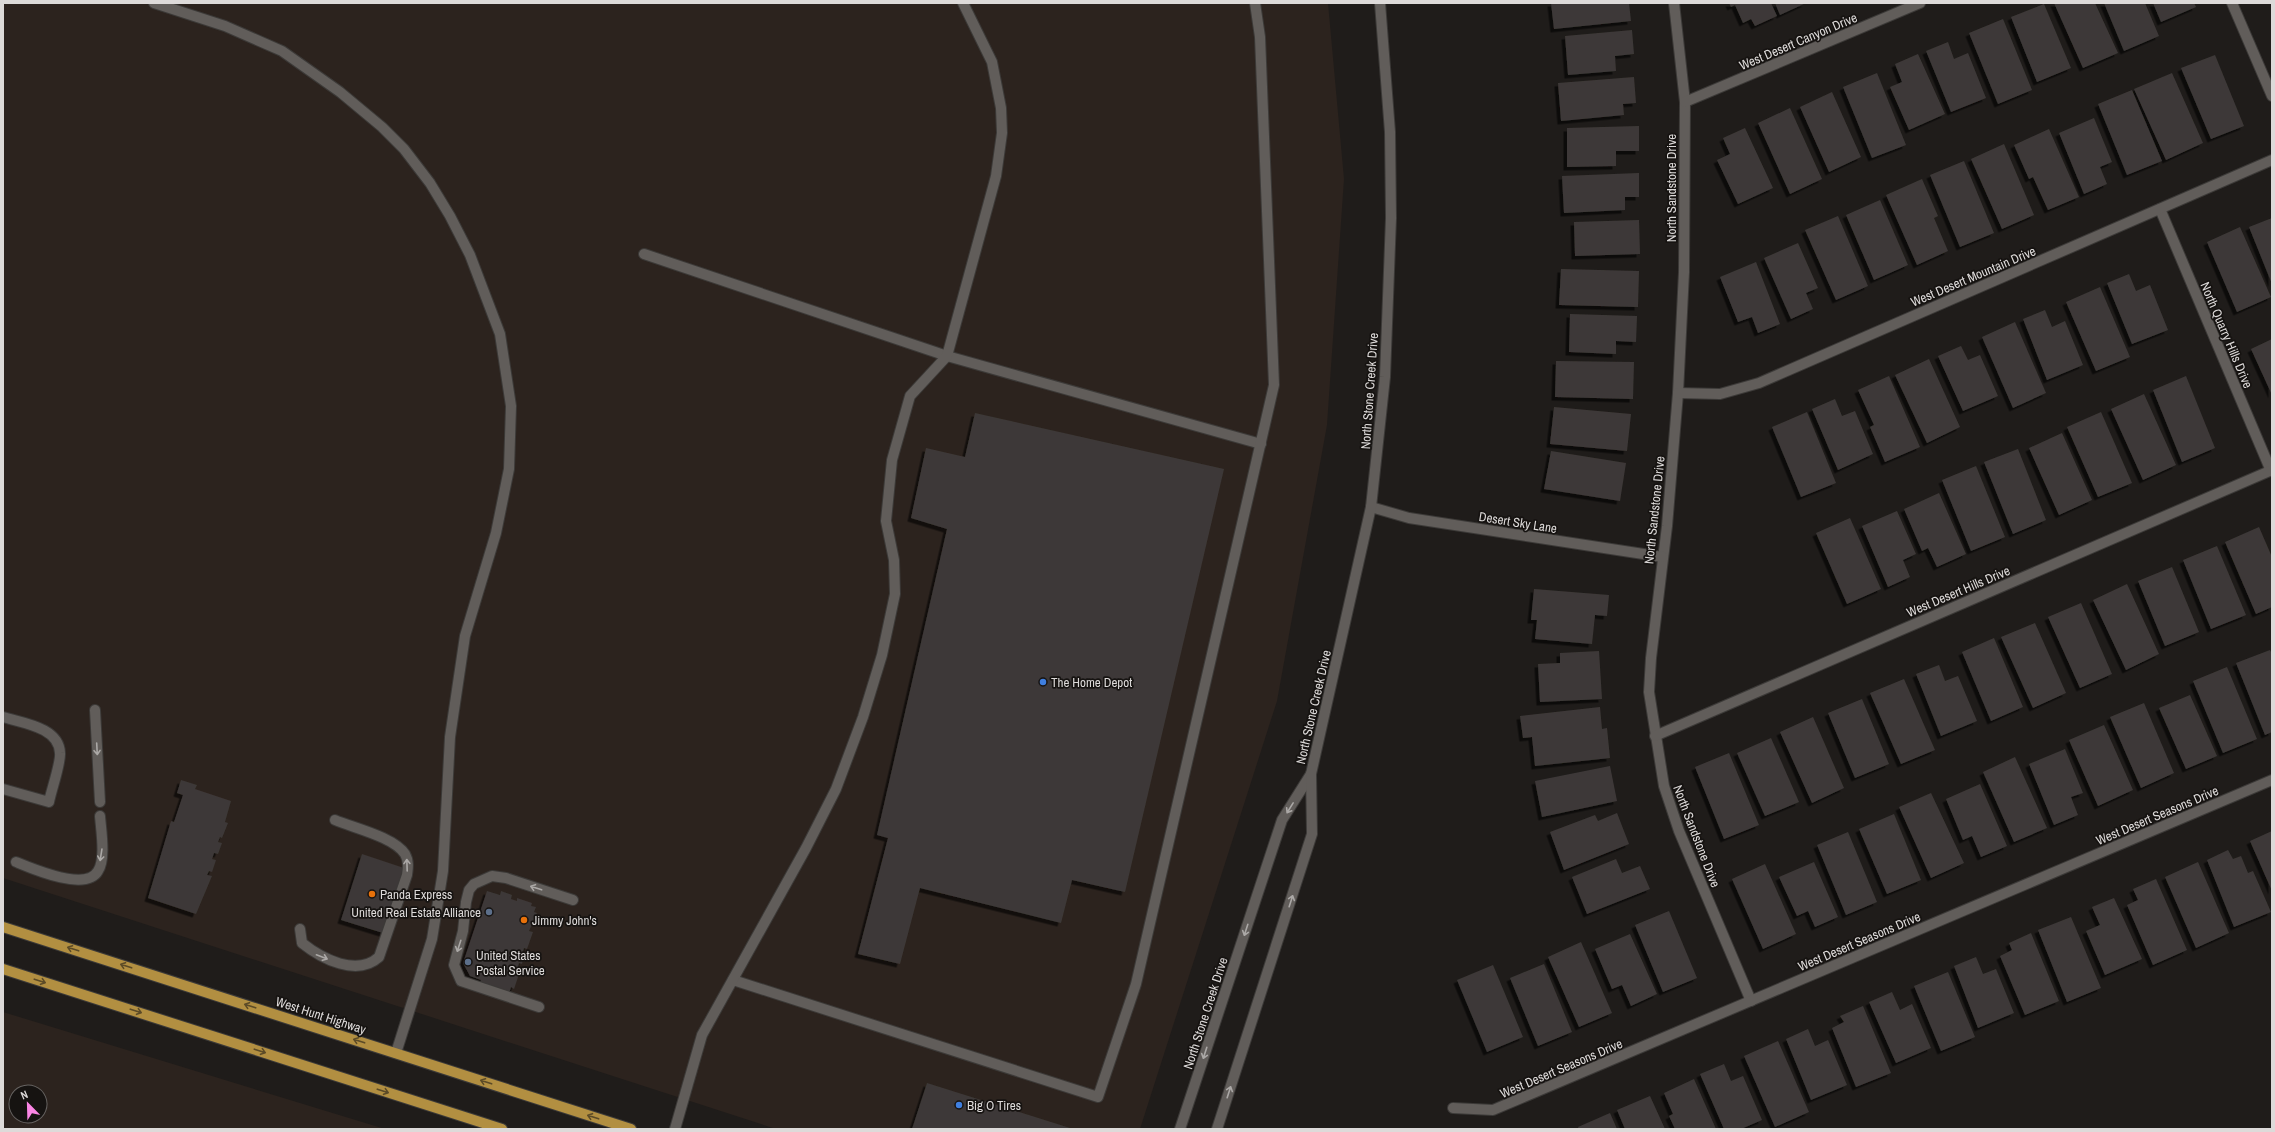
<svg xmlns="http://www.w3.org/2000/svg" width="2275" height="1132" font-family="'Archivo Narrow',sans-serif">
<style>
.built{fill:#2c231e;fill-rule:evenodd}
.building{fill:#3d3937;filter:url(#shadow)}
.lines{fill:none;stroke-linecap:round;stroke-linejoin:round}
.service-casing{stroke:#3c3a38;stroke-width:12}
.minor-casing{stroke:#3c3a38;stroke-width:12}
.tertiary-casing{stroke:#3c3a38;stroke-width:12}
.primary-casing{stroke:#3c3a38;stroke-width:12}
.service{stroke:#615d5a;stroke-width:10}
.minor{stroke:#615d5a;stroke-width:10}
.tertiary{stroke:#615d5a;stroke-width:10}
.primary{stroke:#b28f41;stroke-width:10}
.oneway{stroke:#aba8a6}
.oneway2{stroke:#5c4b27}
.shop-dot{fill:#3f7fe0;stroke:#161311;stroke-width:1.5}
.food-dot{fill:#e8710a;stroke:#161311;stroke-width:1.5}
.service-dot{fill:#5c6f8a;stroke:#161311;stroke-width:1.5}
.labels{text-anchor:middle;stroke-width:3.5;stroke-linejoin:round;paint-order:stroke}
.street-label{font-size:13px;fill:#dddad9;stroke:#161311}
.poi-label{font-size:13px;fill:#dddad9;stroke:#161311;text-anchor:start}
</style>
<defs>
<filter id="shadow"><feDropShadow dx="-3.5" dy="3.5" stdDeviation="0" flood-color="#0009"/></filter>
</defs>
<rect width="100%" height="100%" fill="#1f1c1a"/>
<!-- built -->
<g class="built">
<path d="M 3,3 L 1328,3 L 1344,179 L 1327,425 L 1277,701 L 1140,1129 L 776,1129 L 3,878 Z"/>
<path d="M 3,1012 L 385,1129 L 3,1129 ZM 16,1092 L 40,1092 L 40,1116 L 16,1116 Z"/>
</g>
<!-- building -->
<g class="building">
<path d="M 1551,3 L 1629,3 L 1631,21 L 1554,29 Z"/>
<path d="M 1729,3 L 1771,3 L 1777,16 L 1755,26 L 1751,19 L 1743,23 L 1735,5 L 1731,7 Z"/>
<path d="M 1775,3 L 1806,3 L 1780,15 Z"/>
<path d="M 2054,3 L 2095,3 L 2118,53 L 2083,68 Z"/>
<path d="M 2104,3 L 2145,3 L 2159,36 L 2124,51 Z"/>
<path d="M 2153,3 L 2194,3 L 2196,7 L 2161,22 Z"/>
<path d="M 2044,4 L 2071,68 L 2037,82 L 2011,17 Z"/>
<path d="M 2003,19 L 2032,90 L 1998,104 L 1969,33 Z"/>
<path d="M 1632,30 L 1634,54 L 1615,56 L 1616,71 L 1568,75 L 1565,36 Z"/>
<path d="M 1948,42 L 1954,59 L 1968,53 L 1986,98 L 1951,112 L 1926,51 Z"/>
<path d="M 1918,54 L 1945,114 L 1909,130 L 1890,87 L 1902,82 L 1895,64 Z"/>
<path d="M 2215,55 L 2244,126 L 2211,139 L 2181,68 Z"/>
<path d="M 1877,73 L 1906,145 L 1872,158 L 1843,87 Z"/>
<path d="M 2172,73 L 2203,143 L 2166,160 L 2134,89 Z"/>
<path d="M 1634,77 L 1636,103 L 1623,104 L 1624,115 L 1561,121 L 1558,83 Z"/>
<path d="M 2132,90 L 2162,161 L 2127,175 L 2098,104 Z"/>
<path d="M 1832,92 L 1861,157 L 1829,172 L 1800,107 Z"/>
<path d="M 1790,108 L 1822,179 L 1790,194 L 1758,123 Z"/>
<path d="M 2094,118 L 2112,162 L 2100,167 L 2107,184 L 2084,194 L 2059,133 Z"/>
<path d="M 1639,126 L 1639,151 L 1616,151 L 1616,166 L 1567,167 L 1567,128 Z"/>
<path d="M 1745,128 L 1773,188 L 1738,204 L 1717,160 L 1730,154 L 1723,138 Z"/>
<path d="M 2049,129 L 2079,197 L 2048,210 L 2033,177 L 2029,179 L 2014,145 Z"/>
<path d="M 2004,144 L 2034,215 L 2002,229 L 1971,159 Z"/>
<path d="M 1964,161 L 1994,233 L 1960,247 L 1930,175 Z"/>
<path d="M 1639,173 L 1639,197 L 1625,197 L 1625,210 L 1564,213 L 1562,176 Z"/>
<path d="M 1922,179 L 1938,216 L 1934,218 L 1948,251 L 1917,265 L 1886,195 Z"/>
<path d="M 1880,200 L 1908,265 L 1874,280 L 1846,215 Z"/>
<path d="M 1838,216 L 1868,286 L 1836,300 L 1805,230 Z"/>
<path d="M 2272,218 L 2272,284 L 2249,227 Z"/>
<path d="M 1639,220 L 1640,254 L 1575,256 L 1574,222 Z"/>
<path d="M 2240,227 L 2271,297 L 2237,312 L 2207,242 Z"/>
<path d="M 1798,243 L 1818,288 L 1806,293 L 1813,309 L 1791,319 L 1764,258 Z"/>
<path d="M 1756,262 L 1780,324 L 1758,333 L 1752,317 L 1738,322 L 1720,277 Z"/>
<path d="M 1561,269 L 1639,271 L 1638,307 L 1559,305 Z"/>
<path d="M 2129,274 L 2136,291 L 2150,285 L 2168,330 L 2132,344 L 2107,283 Z"/>
<path d="M 2100,287 L 2130,357 L 2096,371 L 2066,302 Z"/>
<path d="M 2045,310 L 2052,327 L 2065,321 L 2083,365 L 2047,380 L 2023,319 Z"/>
<path d="M 1570,314 L 1637,316 L 1636,342 L 1616,341 L 1616,354 L 1569,352 Z"/>
<path d="M 2015,322 L 2046,393 L 2013,408 L 1982,337 Z"/>
<path d="M 2272,339 L 2272,395 L 2251,349 Z"/>
<path d="M 1961,346 L 1968,360 L 1980,355 L 1998,396 L 1963,411 L 1938,356 Z"/>
<path d="M 1929,359 L 1960,427 L 1927,443 L 1895,375 Z"/>
<path d="M 1556,361 L 1634,362 L 1633,399 L 1555,397 Z"/>
<path d="M 1889,376 L 1920,447 L 1885,462 L 1870,427 L 1874,425 L 1858,390 Z"/>
<path d="M 2186,376 L 2215,448 L 2182,462 L 2153,390 Z"/>
<path d="M 2144,394 L 2176,465 L 2143,480 L 2111,409 Z"/>
<path d="M 1835,399 L 1842,416 L 1855,411 L 1873,454 L 1838,470 L 1812,409 Z"/>
<path d="M 1554,407 L 1631,414 L 1627,451 L 1550,444 Z"/>
<path d="M 1807,412 L 1836,483 L 1801,497 L 1772,427 Z"/>
<path d="M 2101,412 L 2132,483 L 2098,497 L 2067,427 Z"/>
<path d="M 975,413 L 1224,469 L 1125,892 L 1072,880 L 1061,923 L 920,888 L 900,964 L 858,954 L 888,838 L 877,835 L 947,529 L 911,518 L 926,448 L 965,457 Z"/>
<path d="M 2062,433 L 2092,500 L 2059,515 L 2029,448 Z"/>
<path d="M 2018,449 L 2046,520 L 2013,534 L 1984,462 Z"/>
<path d="M 1551,451 L 1626,463 L 1620,501 L 1544,489 Z"/>
<path d="M 1976,466 L 2005,537 L 1971,551 L 1942,480 Z"/>
<path d="M 1939,493 L 1966,554 L 1937,567 L 1928,548 L 1922,551 L 1904,509 Z"/>
<path d="M 1897,511 L 1916,554 L 1903,560 L 1910,577 L 1888,587 L 1862,526 Z"/>
<path d="M 1850,518 L 1881,589 L 1847,604 L 1816,533 Z"/>
<path d="M 2259,527 L 2272,557 L 2272,607 L 2256,614 L 2225,542 Z"/>
<path d="M 2217,546 L 2246,615 L 2211,629 L 2183,560 Z"/>
<path d="M 2172,567 L 2199,632 L 2165,646 L 2138,581 Z"/>
<path d="M 2127,584 L 2159,654 L 2126,670 L 2093,600 Z"/>
<path d="M 1534,589 L 1609,595 L 1607,616 L 1595,615 L 1592,644 L 1535,639 L 1537,620 L 1531,620 Z"/>
<path d="M 2081,603 L 2112,674 L 2080,688 L 2048,617 Z"/>
<path d="M 2035,623 L 2066,693 L 2033,708 L 2001,637 Z"/>
<path d="M 1994,638 L 2023,707 L 1991,721 L 1962,652 Z"/>
<path d="M 2270,650 L 2272,654 L 2272,732 L 2265,735 L 2236,663 Z"/>
<path d="M 1599,651 L 1602,699 L 1540,702 L 1538,664 L 1560,663 L 1560,653 Z"/>
<path d="M 1939,665 L 1945,681 L 1958,676 L 1977,721 L 1941,736 L 1916,674 Z"/>
<path d="M 2227,667 L 2257,739 L 2223,753 L 2193,681 Z"/>
<path d="M 1904,679 L 1935,750 L 1901,764 L 1870,693 Z"/>
<path d="M 2190,695 L 2217,756 L 2186,769 L 2159,708 Z"/>
<path d="M 1862,699 L 1889,764 L 1855,778 L 1828,713 Z"/>
<path d="M 2144,703 L 2174,773 L 2141,788 L 2110,717 Z"/>
<path d="M 1600,707 L 1602,729 L 1607,728 L 1610,758 L 1535,766 L 1532,737 L 1523,738 L 1520,716 Z"/>
<path d="M 1813,717 L 1844,788 L 1812,803 L 1780,732 Z"/>
<path d="M 2104,725 L 2133,790 L 2098,806 L 2069,740 Z"/>
<path d="M 1771,738 L 1799,802 L 1765,816 L 1737,753 Z"/>
<path d="M 2065,749 L 2083,793 L 2071,797 L 2078,815 L 2054,825 L 2029,764 Z"/>
<path d="M 1729,753 L 1759,825 L 1724,839 L 1695,767 Z"/>
<path d="M 2015,757 L 2047,828 L 2014,842 L 1983,772 Z"/>
<path d="M 1610,766 L 1617,801 L 1542,817 L 1535,781 Z"/>
<path d="M 181,780 L 197,785 L 195,789 L 231,801 L 225,822 L 228,823 L 222,838 L 220,837 L 218,842 L 222,843 L 218,854 L 214,853 L 212,859 L 216,860 L 212,872 L 209,871 L 207,875 L 212,876 L 196,914 L 148,898 L 171,821 L 174,822 L 183,795 L 177,793 Z"/>
<path d="M 1980,784 L 2007,846 L 1981,857 L 1972,836 L 1963,840 L 1946,799 Z"/>
<path d="M 1931,793 L 1964,863 L 1931,878 L 1899,807 Z"/>
<path d="M 1617,813 L 1629,844 L 1564,870 L 1550,832 L 1595,815 L 1598,821 Z"/>
<path d="M 1894,814 L 1921,880 L 1887,894 L 1859,829 Z"/>
<path d="M 2272,831 L 2272,891 L 2250,841 Z"/>
<path d="M 1848,832 L 1877,902 L 1846,915 L 1817,845 Z"/>
<path d="M 2228,850 L 2233,859 L 2241,856 L 2248,873 L 2253,871 L 2271,912 L 2234,927 L 2207,860 Z"/>
<path d="M 362,854 L 404,868 L 383,933 L 341,920 Z"/>
<path d="M 1616,859 L 1622,873 L 1640,866 L 1650,889 L 1587,914 L 1572,877 Z"/>
<path d="M 1814,862 L 1838,917 L 1815,927 L 1808,911 L 1797,916 L 1779,877 Z"/>
<path d="M 2198,862 L 2229,933 L 2196,948 L 2165,877 Z"/>
<path d="M 1765,864 L 1796,934 L 1763,949 L 1732,879 Z"/>
<path d="M 2156,879 L 2187,950 L 2153,965 L 2127,905 L 2138,900 L 2133,889 Z"/>
<path d="M 487,891 L 500,895 L 501,891 L 512,895 L 511,899 L 517,901 L 517,898 L 532,903 L 531,906 L 536,907 L 534,912 L 537,913 L 529,931 L 533,932 L 527,949 L 524,948 L 523,952 L 525,952 L 522,964 L 519,963 L 518,967 L 521,968 L 514,989 L 511,987 L 509,994 L 480,983 L 481,980 L 470,976 L 463,963 Z"/>
<path d="M 2114,898 L 2142,959 L 2105,975 L 2086,931 L 2100,925 L 2092,907 Z"/>
<path d="M 1669,911 L 1697,978 L 1663,992 L 1635,925 Z"/>
<path d="M 2071,917 L 2101,988 L 2067,1002 L 2038,930 Z"/>
<path d="M 2031,933 L 2059,1001 L 2025,1015 L 2000,956 L 2012,950 L 2009,943 Z"/>
<path d="M 1630,934 L 1657,994 L 1631,1006 L 1622,985 L 1612,989 L 1595,949 Z"/>
<path d="M 1581,942 L 1612,1013 L 1579,1027 L 1548,957 Z"/>
<path d="M 1976,957 L 1983,974 L 1996,969 L 2014,1013 L 1978,1028 L 1954,966 Z"/>
<path d="M 1544,964 L 1572,1032 L 1538,1046 L 1510,978 Z"/>
<path d="M 1493,965 L 1523,1037 L 1487,1052 L 1457,980 Z"/>
<path d="M 1948,972 L 1975,1037 L 1941,1051 L 1914,986 Z"/>
<path d="M 1892,992 L 1900,1010 L 1912,1004 L 1931,1048 L 1896,1063 L 1869,1002 Z"/>
<path d="M 1863,1006 L 1891,1073 L 1856,1087 L 1832,1028 L 1844,1022 L 1840,1016 Z"/>
<path d="M 1808,1029 L 1815,1046 L 1828,1040 L 1847,1085 L 1811,1100 L 1786,1039 Z"/>
<path d="M 1778,1041 L 1809,1112 L 1775,1127 L 1744,1056 Z"/>
<path d="M 1724,1064 L 1731,1081 L 1743,1076 L 1762,1120 L 1741,1129 L 1724,1129 L 1700,1074 Z"/>
<path d="M 1694,1079 L 1716,1129 L 1675,1129 L 1669,1116 L 1673,1114 L 1664,1093 Z"/>
<path d="M 927,1083 L 1070,1128 L 912,1129 Z"/>
<path d="M 1650,1096 L 1665,1129 L 1625,1129 L 1617,1110 Z"/>
<path d="M 1610,1113 L 1617,1129 L 1579,1129 L 1578,1127 Z"/>
</g>
<g class="lines">
<defs>
<g id="service">
<path d="M 154,3 L 225,26 L 282,51 L 340,92 L 382,127 L 404,149 L 430,183 L 450,216 L 470,255 L 500,334 L 511,406 L 509,469 L 496,533 L 465,636 L 450,737 L 443,871 L 432,939 L 396,1053"/>
<path d="M 644,254 L 947,356 L 1261,444"/>
<path d="M 95,710 L 100,802"/>
<path d="M 3,717 C 22,723 59,727 60,753 C 61,763 51,791 49,802 L 3,789"/>
<path d="M 16,862 C 33,869 86,892 98,871 C 106,859 101,830 100,816"/>
<path d="M 300,929 L 302,943 C 322,959 357,977 379,957 L 407,875 C 408,868 409,861 405,854 C 394,837 354,828 335,820"/>
<path d="M 733,980 L 1098,1097 L 1136,984 L 1274,385 L 1260,37 L 1255,3"/>
<path d="M 539,1007 L 461,981 L 454,965 L 463,931 L 466,902 L 469,890 L 474,884 L 492,876 L 506,878 L 573,900"/>
<path d="M 675,1129 L 702,1035 L 806,848 L 836,789 L 863,717 L 882,655 L 895,594 L 894,560 L 886,521 L 892,460 L 910,396 L 947,356 L 996,176 L 1002,133 L 1001,108 L 992,62 L 963,3"/>
</g>
<g id="minor">
<path d="M 1674,3 L 1685,102 L 1684,272 L 1678,393 L 1667,526 L 1651,658 L 1649,692 L 1664,786 L 1679,831 L 1751,1001"/>
<path d="M 2232,3 L 2272,96"/>
<path d="M 1685,102 L 1920,3"/>
<path d="M 2160,209 L 2271,471"/>
<path d="M 1678,393 L 1720,394 L 1759,383 L 2272,160"/>
<path d="M 1371,507 L 1409,518 L 1663,557"/>
<path d="M 1655,736 L 2272,470"/>
<path d="M 1453,1108 L 1493,1110 L 2272,780"/>
</g>
<g id="tertiary">
<path d="M 1180,1129 L 1282,820 L 1311,774"/>
<path d="M 1217,1129 L 1312,834 L 1311,774 L 1371,507 L 1385,377 L 1391,218 L 1390,132 L 1380,3"/>
</g>
<g id="primary">
<path d="M 3,927 L 631,1129"/>
<path d="M 3,969 L 502,1129"/>
</g>
</defs>
<!-- service casing -->
<use href="#service" class="service-casing"/>
<!-- minor casing -->
<use href="#minor" class="minor-casing"/>
<!-- tertiary casing -->
<use href="#tertiary" class="tertiary-casing"/>
<!-- primary casing -->
<use href="#primary" class="primary-casing"/>
<!-- service -->
<use href="#service" class="service"/>
<!-- minor -->
<use href="#minor" class="minor"/>
<!-- tertiary -->
<use href="#tertiary" class="tertiary"/>
<!-- primary -->
<use href="#primary" class="primary"/>
</g>
<!-- one-way arrows -->
<defs><path id="oneway-shaft" d="M-6 0H5M1.5-3L5.5 0L1.5 3" fill="none" stroke-width="1.6" stroke-linecap="round" stroke-linejoin="round"/></defs>
<g class="oneway">
<use href="#oneway-shaft" transform="translate(97 749) rotate(87)"/>
<use href="#oneway-shaft" transform="translate(1290 808) rotate(122)"/>
<use href="#oneway-shaft" transform="translate(101 855) rotate(99)"/>
<use href="#oneway-shaft" transform="translate(407 865) rotate(-92)"/>
<use href="#oneway-shaft" transform="translate(536 888) rotate(-162)"/>
<use href="#oneway-shaft" transform="translate(1291 901) rotate(-72)"/>
<use href="#oneway-shaft" transform="translate(1246 930) rotate(108)"/>
<use href="#oneway-shaft" transform="translate(459 946) rotate(108)"/>
<use href="#oneway-shaft" transform="translate(322 957) rotate(21)"/>
<use href="#oneway-shaft" transform="translate(1205 1053) rotate(108)"/>
<use href="#oneway-shaft" transform="translate(1229 1092) rotate(-72)"/>
</g>
<g class="oneway2">
<use href="#oneway-shaft" transform="translate(73 949) rotate(-162)"/>
<use href="#oneway-shaft" transform="translate(126 966) rotate(-162)"/>
<use href="#oneway-shaft" transform="translate(40 981) rotate(18)"/>
<use href="#oneway-shaft" transform="translate(250 1006) rotate(-162)"/>
<use href="#oneway-shaft" transform="translate(136 1011) rotate(18)"/>
<use href="#oneway-shaft" transform="translate(359 1041) rotate(-162)"/>
<use href="#oneway-shaft" transform="translate(260 1051) rotate(18)"/>
<use href="#oneway-shaft" transform="translate(486 1082) rotate(-162)"/>
<use href="#oneway-shaft" transform="translate(383 1091) rotate(18)"/>
<use href="#oneway-shaft" transform="translate(593 1117) rotate(-162)"/>
</g>
<!-- markers -->
<g class="shop-dot">
<circle cx="1043" cy="682" r="4"/>
<circle cx="959" cy="1105" r="4"/>
</g>
<g class="food-dot">
<circle cx="372" cy="894" r="4"/>
<circle cx="524" cy="920" r="4"/>
</g>
<g class="service-dot">
<circle cx="489" cy="912" r="4"/>
<circle cx="468" cy="962" r="4"/>
</g>
<g class="labels">
<!-- street labels -->
<g class="street-label">
<text transform="translate(1798 41) rotate(-23)" y="5">West Desert Canyon Drive</text>
<text transform="translate(1671 188) rotate(-90)" y="5">North Sandstone Drive</text>
<text transform="translate(1973 276) rotate(-23)" y="5">West Desert Mountain Drive</text>
<text transform="translate(2227 335) rotate(67)" y="5">North Quarry Hills Drive</text>
<text transform="translate(1369 391) rotate(-86)" y="5">North Stone Creek Drive</text>
<text transform="translate(1654 510) rotate(-84)" y="5">North Sandstone Drive</text>
<text transform="translate(1518 522) rotate(9)" y="5">Desert Sky Lane</text>
<text transform="translate(1958 591) rotate(-23)" y="5">West Desert Hills Drive</text>
<text transform="translate(1313 707) rotate(-77)" y="5">North Stone Creek Drive</text>
<text transform="translate(2157 815) rotate(-23)" y="5">West Desert Seasons Drive</text>
<text transform="translate(1697 836) rotate(69)" y="5">North Sandstone Drive</text>
<text transform="translate(1859 941) rotate(-23)" y="5">West Desert Seasons Drive</text>
<text transform="translate(1205 1013) rotate(-72)" y="5">North Stone Creek Drive</text>
<text transform="translate(321 1015) rotate(18)" y="5">West Hunt Highway</text>
<text transform="translate(1561 1068) rotate(-23)" y="5">West Desert Seasons Drive</text>
</g>
<!-- poi labels -->
<g class="poi-label">
<text x="1051" y="687">The Home Depot</text>
<text x="380" y="899">Panda Express</text>
<text x="481" y="917" text-anchor="end">United Real Estate Alliance</text>
<text x="532" y="925">Jimmy John's</text>
<text x="476" y="960">United States<tspan x="476" dy="15">Postal Service</tspan></text>
<text x="967" y="1110">Big O Tires</text>
</g>
</g>
<!-- border -->
<rect width="2275" height="1132" fill="none" stroke="#dddad9" stroke-width="8"/>
<!-- north arrow -->
<g transform="translate(28 1104) rotate(337)"><circle r="19" fill="#161311" stroke="#666361"/>
<path d="M0-3L7 15L0 10L-7 15Z" fill="#fb86e5"/>
<text y="-6" font-size="11" font-weight="bold" text-anchor="middle" fill="#dddad9">N</text>
</g>
</svg>
